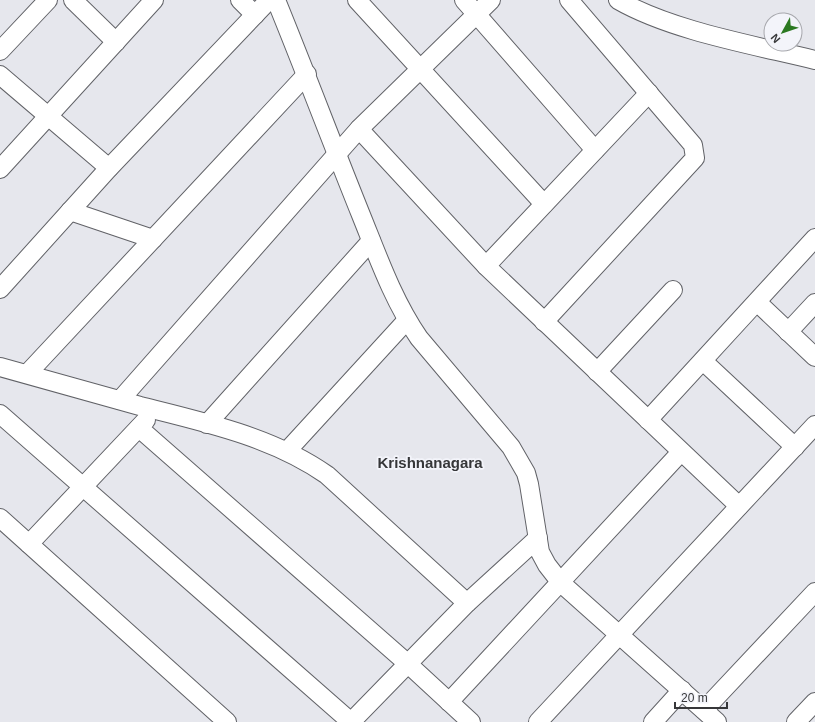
<svg xmlns="http://www.w3.org/2000/svg" width="815" height="722" font-family="Helvetica,sans-serif">
<style>
.lines{fill:none;stroke-linecap:round;stroke-linejoin:round}
.minor-casing{stroke:#616267;stroke-width:20}
.minor{stroke:#fff;stroke-width:18}
.labels{text-anchor:middle;stroke-width:3.5;stroke-linejoin:round;paint-order:stroke}
.district-label{font-size:15px;font-weight:bold;fill:#363739;stroke:#f3f4fa}
</style>
<rect width="100%" height="100%" fill="#e6e7ed"/>
<g class="lines">
<defs>
<g id="minor">
<path d="M 73,0 L 116,42"/>
<path d="M 240,0 L 255,15"/>
<path d="M 276,0 C 305,71 332,143 361,215 C 378,257 393,300 419,338 L 511,447 L 526,473 L 529,484 L 540,552 L 547,565 L 561,583 L 717,722"/>
<path d="M 357,0 L 544,204"/>
<path d="M 464,0 L 595,150"/>
<path d="M 618,0 C 672,31 754,45 815,60"/>
<path d="M 0,51 L 48,0"/>
<path d="M 0,75 L 109,168"/>
<path d="M 359,129 L 486,266 L 739,506"/>
<path d="M 0,169 L 154,0"/>
<path d="M 70,211 L 153,239"/>
<path d="M 486,266 L 649,93"/>
<path d="M 0,289 L 109,168 L 269,0"/>
<path d="M 757,302 L 815,357"/>
<path d="M 544,322 L 695,158 L 693,145 L 569,0"/>
<path d="M 788,332 L 815,303"/>
<path d="M 703,361 L 795,447"/>
<path d="M 0,367 C 47,380 94,393 140,406 C 204,422 273,437 327,475 L 467,603"/>
<path d="M 597,372 L 673,290"/>
<path d="M 27,374 L 307,74"/>
<path d="M 120,400 L 359,129 L 491,0"/>
<path d="M 0,414 L 351,722"/>
<path d="M 648,420 L 815,238"/>
<path d="M 207,424 L 371,241"/>
<path d="M 139,428 L 407,663 L 471,722"/>
<path d="M 287,451 L 407,320"/>
<path d="M 0,518 L 227,722"/>
<path d="M 29,544 L 146,420"/>
<path d="M 449,702 L 681,452"/>
<path d="M 704,710 L 815,592"/>
<path d="M 351,722 L 467,603 L 538,538"/>
<path d="M 538,722 L 815,425"/>
<path d="M 653,722 L 682,690"/>
<path d="M 796,722 L 815,702"/>
</g>
</defs>
<!-- minor casing -->
<use href="#minor" class="minor-casing"/>
<!-- minor -->
<use href="#minor" class="minor"/>
</g>
<g class="labels">
<!-- district labels -->
<g class="district-label">
<text x="430" y="468">Krishnanagara</text>
</g>
</g>
<!-- north arrow -->
<g transform="translate(783 32) rotate(230)"><circle r="19" fill="#f3f4fa" stroke="#a7a8ad"/>
<path d="M0-3L7 15L0 10L-7 15Z" fill="#2b7921"/>
<text y="-6" font-size="11" font-weight="bold" text-anchor="middle" fill="#363739">N</text>
</g>
<!-- scale -->
<path d="M675 702v6h52v-6" fill="none" stroke="#363739" stroke-width="2"/>
<text x="681" y="702" font-size="12" fill="#363739" stroke="#f3f4fa" stroke-width="3" paint-order="stroke">20 m</text>
</svg>
